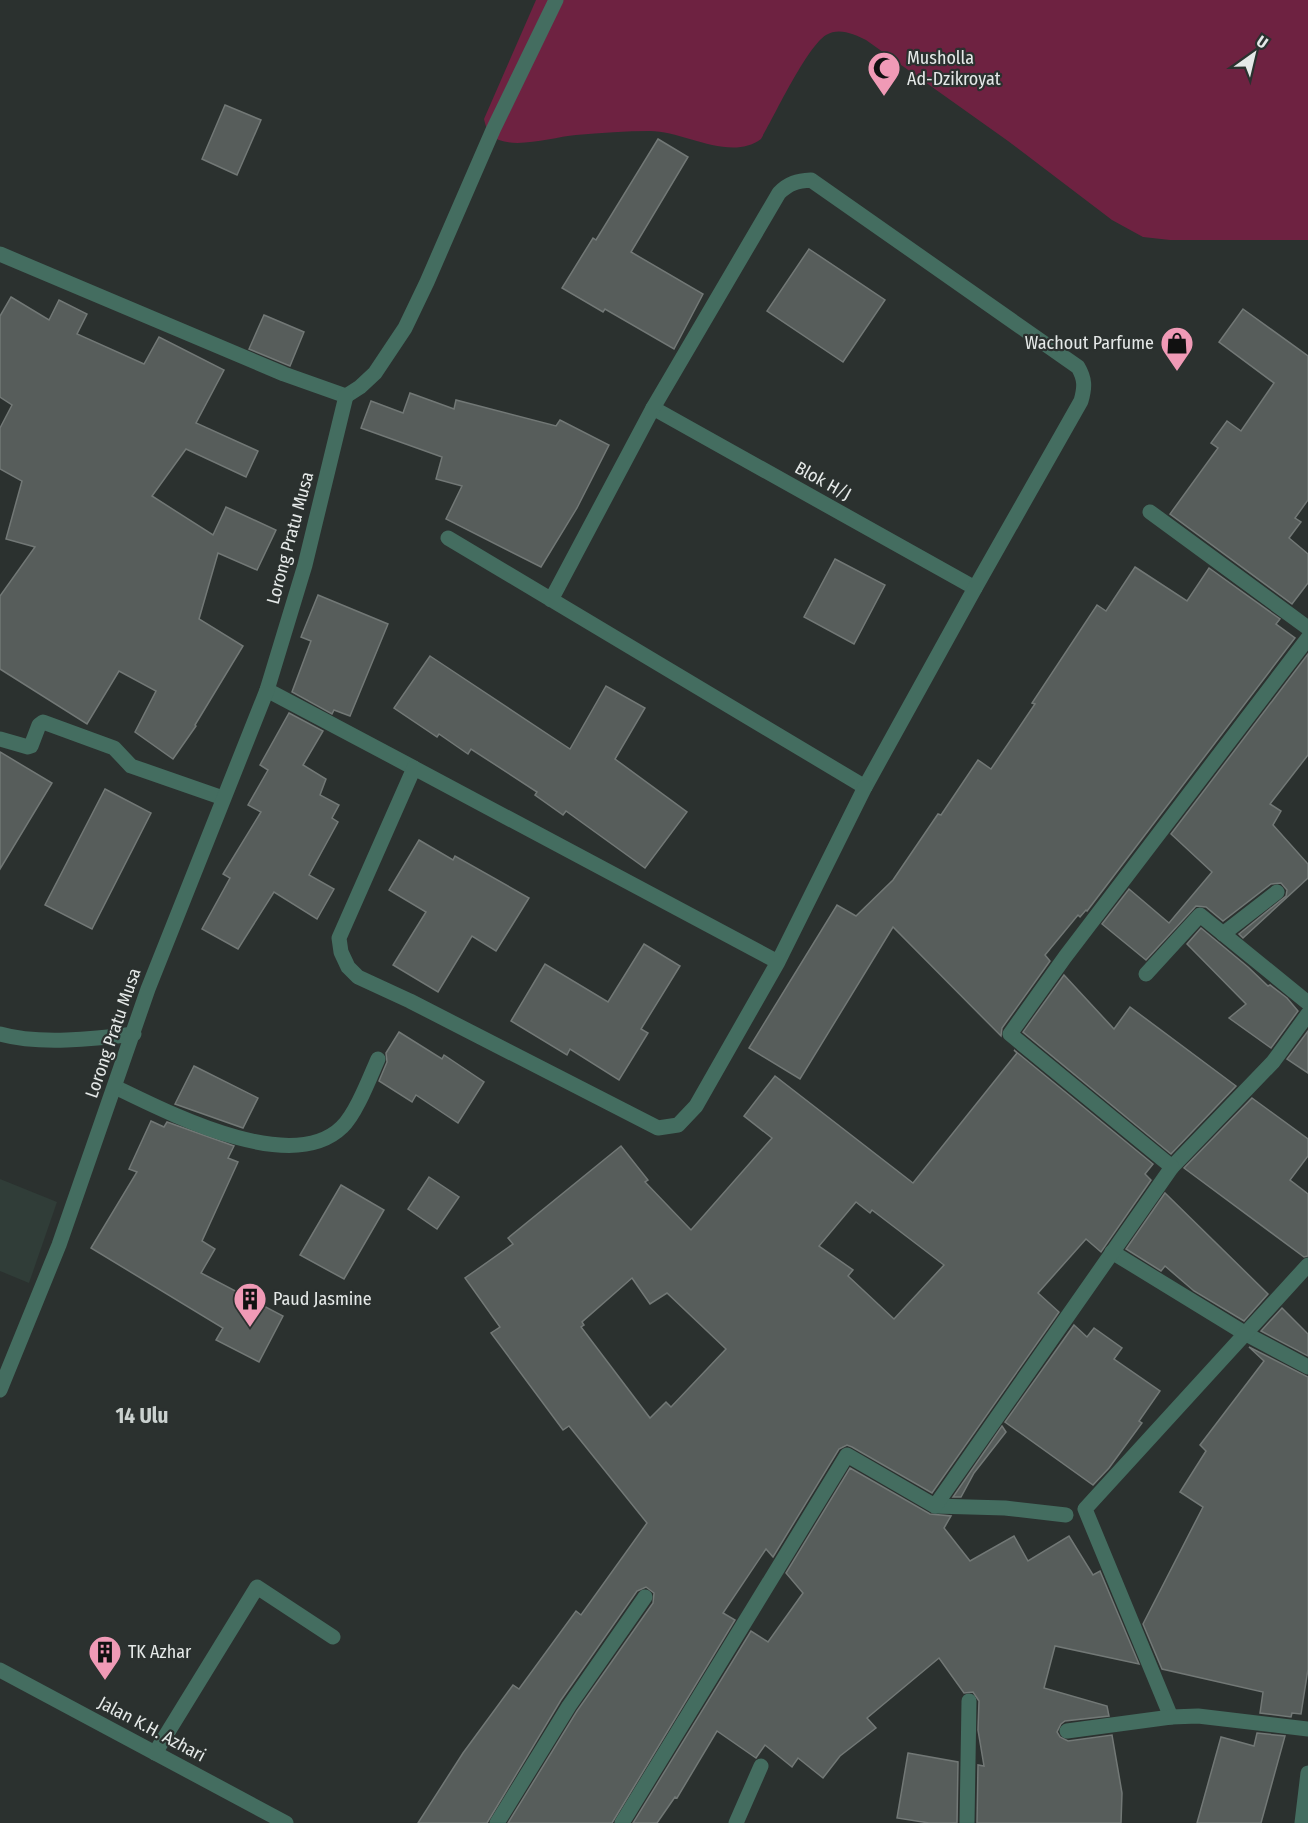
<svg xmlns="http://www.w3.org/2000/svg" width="1308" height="1823" font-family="'Fira Sans Condensed',sans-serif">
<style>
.built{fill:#303d38}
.water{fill:#6e2241}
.building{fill:#575d5b;stroke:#727876;stroke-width:1.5;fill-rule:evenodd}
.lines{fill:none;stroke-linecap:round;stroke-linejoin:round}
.minor{stroke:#446d60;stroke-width:15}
.tertiary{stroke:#446d60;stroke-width:15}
.labels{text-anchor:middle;stroke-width:4.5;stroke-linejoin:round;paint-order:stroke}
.poi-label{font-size:18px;fill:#e5e9e8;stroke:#2b312f;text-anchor:start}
.street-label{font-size:18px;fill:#e5e9e8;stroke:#2b312f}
.quarter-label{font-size:21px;font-weight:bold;fill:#cad1cf;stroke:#2b312f}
</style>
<rect width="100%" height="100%" fill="#2b312f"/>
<!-- built -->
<path class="built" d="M 0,1179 L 57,1202 L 29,1283 L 0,1271 Z"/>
<!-- water -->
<path class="water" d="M 536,0 L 1308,0 L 1308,240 L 1170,240 L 1143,237 L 1112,220 L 1008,141 L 866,40 C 854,34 839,27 826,35 C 806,48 775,115 761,139 C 730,162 684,131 650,131 C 626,131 601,133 576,135 C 554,137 520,148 499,140 C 489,137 486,128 484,119 Z"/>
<!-- building -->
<g class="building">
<path d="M 225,105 L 261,120 L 237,175 L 202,159 Z"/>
<path d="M 658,139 L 688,157 L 631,252 L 703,294 L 674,349 L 605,309 L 603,312 L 562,288 L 593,238 L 596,240 Z"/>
<path d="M 809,249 L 885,300 L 843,362 L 767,311 Z"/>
<path d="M 11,297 L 49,320 L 59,300 L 87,314 L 77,334 L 144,364 L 159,337 L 224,370 L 196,423 L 258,451 L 246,477 L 186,449 L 152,496 L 213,535 L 226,507 L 276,530 L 257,570 L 218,553 L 199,619 L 243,646 L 195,725 L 196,726 L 173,759 L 135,732 L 156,691 L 119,671 L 87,724 L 0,669 L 0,596 L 35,547 L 6,539 L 22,481 L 0,469 L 0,428 L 12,405 L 0,397 L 0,316 Z"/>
<path d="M 1243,309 L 1308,356 L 1308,500 L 1295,518 L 1301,522 L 1289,538 L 1308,554 L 1308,583 L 1292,604 L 1170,514 L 1218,448 L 1211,443 L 1227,421 L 1241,431 L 1274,383 L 1219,342 Z"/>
<path d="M 264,315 L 304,332 L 290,366 L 249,349 Z"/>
<path d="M 410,393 L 454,409 L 456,400 L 556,426 L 560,420 L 609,445 L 577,508 L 541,567 L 446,519 L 462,486 L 436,479 L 442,457 L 361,428 L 371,401 L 403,413 Z"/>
<path d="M 835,559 L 885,585 L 854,644 L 804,617 Z"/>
<path d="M 1135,567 L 1187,601 L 1209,568 L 1280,619 L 1276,624 L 1295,638 L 1087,911 L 1086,910 L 1080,917 L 1078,915 L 1045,955 L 1050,961 L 1002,1028 L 1001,1036 L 893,927 L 800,1079 L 749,1048 L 837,905 L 856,916 L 893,880 L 938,814 L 941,815 L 978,760 L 991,769 L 1035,704 L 1032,703 L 1097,605 L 1106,611 Z"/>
<path d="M 318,595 L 388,624 L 350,716 L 334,710 L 332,714 L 292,692 L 311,641 L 301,637 Z"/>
<path d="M 1308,654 L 1308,755 L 1270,804 L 1281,811 L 1273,825 L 1308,864 L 1308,878 L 1243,938 L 1239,934 L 1286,896 L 1287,890 L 1281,883 L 1271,884 L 1223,921 L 1206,907 L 1196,906 L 1146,960 L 1102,924 L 1129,889 L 1169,923 L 1212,872 L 1171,834 Z"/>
<path d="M 430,656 L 570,749 L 606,686 L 645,708 L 615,759 L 687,812 L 645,868 L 566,811 L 563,815 L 535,795 L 537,792 L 471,749 L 468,754 L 439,734 L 437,737 L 394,708 Z"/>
<path d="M 289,713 L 323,731 L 303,765 L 326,779 L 320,795 L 339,805 L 332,818 L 338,822 L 309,875 L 334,889 L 317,919 L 274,892 L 238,949 L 202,929 L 230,878 L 223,874 L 261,812 L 248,805 L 268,770 L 260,765 Z"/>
<path d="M 0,752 L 52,783 L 0,869 Z"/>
<path d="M 105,789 L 151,813 L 92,929 L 45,905 Z"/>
<path d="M 419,840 L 453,860 L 455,856 L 529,898 L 496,951 L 472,936 L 438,992 L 393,965 L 426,912 L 389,890 Z"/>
<path d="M 1201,928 L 1248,967 L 1268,986 L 1270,985 L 1287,998 L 1298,1011 L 1271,1048 L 1229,1018 L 1246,1004 L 1187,944 Z"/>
<path d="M 644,944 L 680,966 L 641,1029 L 648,1033 L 619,1080 L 570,1049 L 567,1055 L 511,1021 L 545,964 L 608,1002 Z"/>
<path d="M 1064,975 L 1114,1029 L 1130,1007 L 1236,1086 L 1171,1154 L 1023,1032 Z"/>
<path d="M 1308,1031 L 1308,1073 L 1287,1059 Z"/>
<path d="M 399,1032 L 442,1059 L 444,1055 L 484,1082 L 458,1123 L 416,1095 L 412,1102 L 379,1081 L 387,1062 L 386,1053 Z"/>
<path d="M 1014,1050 L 1153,1164 L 1145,1174 L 1151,1180 L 1101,1252 L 1086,1239 L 1038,1293 L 1059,1312 L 932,1493 L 852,1447 L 847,1445 L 839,1449 L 773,1557 L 766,1549 L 723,1613 L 735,1620 L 612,1823 L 508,1823 L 577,1711 L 653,1603 L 654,1593 L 646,1587 L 637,1591 L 561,1700 L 487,1823 L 418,1823 L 463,1753 L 513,1685 L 519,1689 L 576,1611 L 581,1615 L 647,1523 L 569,1426 L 563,1430 L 491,1333 L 500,1327 L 465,1278 L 513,1244 L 508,1238 L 621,1146 L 648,1180 L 645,1182 L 691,1230 L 772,1138 L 744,1116 L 775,1076 L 913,1183 L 1017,1053 ZM 856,1202 L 870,1213 L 872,1210 L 944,1265 L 894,1319 L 848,1276 L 853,1270 L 819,1246 ZM 632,1278 L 650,1304 L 667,1293 L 726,1349 L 671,1407 L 666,1402 L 650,1418 L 581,1327 L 584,1325 L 582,1322 Z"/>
<path d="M 194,1066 L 258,1098 L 243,1128 L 175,1104 Z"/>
<path d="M 1252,1098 L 1308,1139 L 1308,1156 L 1290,1180 L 1308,1194 L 1308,1256 L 1304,1257 L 1184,1168 Z"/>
<path d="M 151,1121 L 164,1127 L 167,1122 L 234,1146 L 228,1158 L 238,1162 L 202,1241 L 215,1249 L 201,1273 L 283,1316 L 259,1362 L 216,1340 L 223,1328 L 91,1248 L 137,1172 L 129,1169 Z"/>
<path d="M 429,1177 L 459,1197 L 437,1229 L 408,1209 Z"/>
<path d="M 341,1185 L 384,1210 L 344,1279 L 300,1255 Z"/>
<path d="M 1165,1193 L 1268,1294 L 1244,1321 L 1194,1291 L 1165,1266 L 1161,1271 L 1126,1249 Z"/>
<path d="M 1282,1308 L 1308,1334 L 1308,1356 L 1261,1331 Z"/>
<path d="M 1074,1325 L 1087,1337 L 1094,1328 L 1122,1348 L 1114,1359 L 1160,1391 L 1139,1421 L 1142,1423 L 1109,1468 L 1093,1485 L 1005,1422 Z"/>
<path d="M 1249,1347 L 1308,1377 L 1308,1669 L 1301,1714 L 1292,1713 L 1291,1717 L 1260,1713 L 1263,1692 L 1162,1669 L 1143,1624 L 1203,1507 L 1180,1492 L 1206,1451 L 1200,1445 L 1264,1361 Z"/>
<path d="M 1002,1426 L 1006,1432 L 974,1473 L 961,1497 L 953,1497 Z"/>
<path d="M 850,1468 L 930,1514 L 951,1516 L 944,1528 L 970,1561 L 1014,1536 L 1028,1561 L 1069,1536 L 1093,1575 L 1100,1571 L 1139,1664 L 1055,1646 L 1044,1688 L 1107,1706 L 1109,1716 L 1065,1721 L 1061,1724 L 1057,1732 L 1060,1737 L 1068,1741 L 1112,1735 L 1122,1793 L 1121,1823 L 977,1823 L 978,1765 L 984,1766 L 978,1730 L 979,1701 L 973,1692 L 964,1693 L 939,1658 L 867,1718 L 876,1728 L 840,1756 L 823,1778 L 798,1758 L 792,1767 L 765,1745 L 756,1758 L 717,1731 L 677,1798 L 675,1797 L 657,1823 L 633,1823 L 751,1631 L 768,1642 L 803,1593 L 786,1573 Z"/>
<path d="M 1257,1733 L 1285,1736 L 1261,1823 L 1197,1823 L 1221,1737 L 1254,1746 Z"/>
<path d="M 908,1753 L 958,1762 L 957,1823 L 929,1823 L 897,1818 Z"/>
</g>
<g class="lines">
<!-- minor -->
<g class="minor">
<path d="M 0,254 L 284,374 L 346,396 L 360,387 L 375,373 L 405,328 L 427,282 L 493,130 L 556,0"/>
<path d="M 653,408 L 975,588"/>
<path d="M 1150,512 L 1308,628"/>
<path d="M 448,538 L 865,787 L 975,588 L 1081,401 C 1085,387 1085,379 1078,367 L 811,180 C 797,181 789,183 779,193 L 653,408 L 551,600"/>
<path d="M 267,690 L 414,768"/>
<path d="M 0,739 L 28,747 L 31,746 L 39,725 L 43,722 L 114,748 L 131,766 L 223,798"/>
<path d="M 1223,934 L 1277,892"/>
<path d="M 778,962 L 414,768 L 339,938 L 341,952 L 348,967 L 358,977 L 410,1001 L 658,1128 L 678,1125 L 696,1106 L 778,962 L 865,787"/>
<path d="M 1146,974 L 1200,915 L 1308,1003"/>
<path d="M 0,1034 C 38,1045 95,1039 134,1034"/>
<path d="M 115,1087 C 167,1112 291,1177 342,1127 C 356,1114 370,1077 378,1059"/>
<path d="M 1172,1167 L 1273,1062 L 1308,1014"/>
<path d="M 1112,1252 L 1246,1334 L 1308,1367"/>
<path d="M 0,1390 L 59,1245 L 148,989 L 267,690 L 305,565 L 346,396"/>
<path d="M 935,1506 L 1005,1508 L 1066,1515"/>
<path d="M 1171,1717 L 1085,1509 L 1308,1265"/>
<path d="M 1067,1731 L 1171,1717 L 1198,1716 L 1308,1729"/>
<path d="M 155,1753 L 257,1587 L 333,1637"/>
<path d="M 497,1823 L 569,1706 L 645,1597"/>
<path d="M 622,1823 L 847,1455 L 935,1506 L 1172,1167 L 1010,1034 L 1065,957 L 1308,638"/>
<path d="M 736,1823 L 761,1766"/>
<path d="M 967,1823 L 969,1701"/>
<path d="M 1302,1823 L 1308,1773"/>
</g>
<!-- tertiary -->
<path class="tertiary" d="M 0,1670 L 286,1823"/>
</g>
<!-- icons -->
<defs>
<symbol id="mosque-pin" viewBox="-11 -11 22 30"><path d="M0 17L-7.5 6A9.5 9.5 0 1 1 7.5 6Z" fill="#f09ab6" stroke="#2b312f"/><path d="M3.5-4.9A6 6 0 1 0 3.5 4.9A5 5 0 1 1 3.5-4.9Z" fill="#111"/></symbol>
<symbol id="shop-pin" viewBox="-11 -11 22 30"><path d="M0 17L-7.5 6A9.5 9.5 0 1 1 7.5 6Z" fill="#f09ab6" stroke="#2b312f"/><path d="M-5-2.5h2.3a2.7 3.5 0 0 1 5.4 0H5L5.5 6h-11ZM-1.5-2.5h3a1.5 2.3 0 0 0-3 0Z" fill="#111"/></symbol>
<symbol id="building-pin" viewBox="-11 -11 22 30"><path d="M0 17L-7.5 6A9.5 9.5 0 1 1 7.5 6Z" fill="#f09ab6" stroke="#2b312f"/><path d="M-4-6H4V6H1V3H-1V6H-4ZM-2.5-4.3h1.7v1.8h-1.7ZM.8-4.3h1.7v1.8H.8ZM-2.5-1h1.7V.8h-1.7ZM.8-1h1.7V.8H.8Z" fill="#111"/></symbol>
</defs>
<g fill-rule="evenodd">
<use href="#mosque-pin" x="865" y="49" width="38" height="52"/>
<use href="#shop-pin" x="1158" y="324" width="38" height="52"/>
<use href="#building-pin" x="231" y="1280" width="38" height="52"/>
<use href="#building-pin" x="86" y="1633" width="38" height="52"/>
</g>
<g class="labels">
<!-- poi labels -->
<g class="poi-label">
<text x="907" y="64">Musholla<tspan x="907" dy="21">Ad-Dzikroyat</tspan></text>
<text x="1154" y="349" text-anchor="end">Wachout Parfume</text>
<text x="273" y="1305">Paud Jasmine</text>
<text x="128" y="1658">TK Azhar</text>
</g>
<!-- street labels -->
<g class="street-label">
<text transform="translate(823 481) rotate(29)" y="6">Blok H/J</text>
<text transform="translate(290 538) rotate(-75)" y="6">Lorong Pratu Musa</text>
<text transform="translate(113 1033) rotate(-71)" y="6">Lorong Pratu Musa</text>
<text transform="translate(152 1729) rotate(28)" y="6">Jalan K.H. Azhari</text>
</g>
<!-- quarter labels -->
<g class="quarter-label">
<text x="142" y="1423">14 Ulu</text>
</g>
</g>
<!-- north arrow -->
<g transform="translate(1254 54) rotate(34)" stroke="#2b312f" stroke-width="4.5" paint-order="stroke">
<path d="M0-4.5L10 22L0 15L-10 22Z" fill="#e5e9e8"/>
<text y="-9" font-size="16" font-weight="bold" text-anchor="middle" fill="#e5e9e8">U</text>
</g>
</svg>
